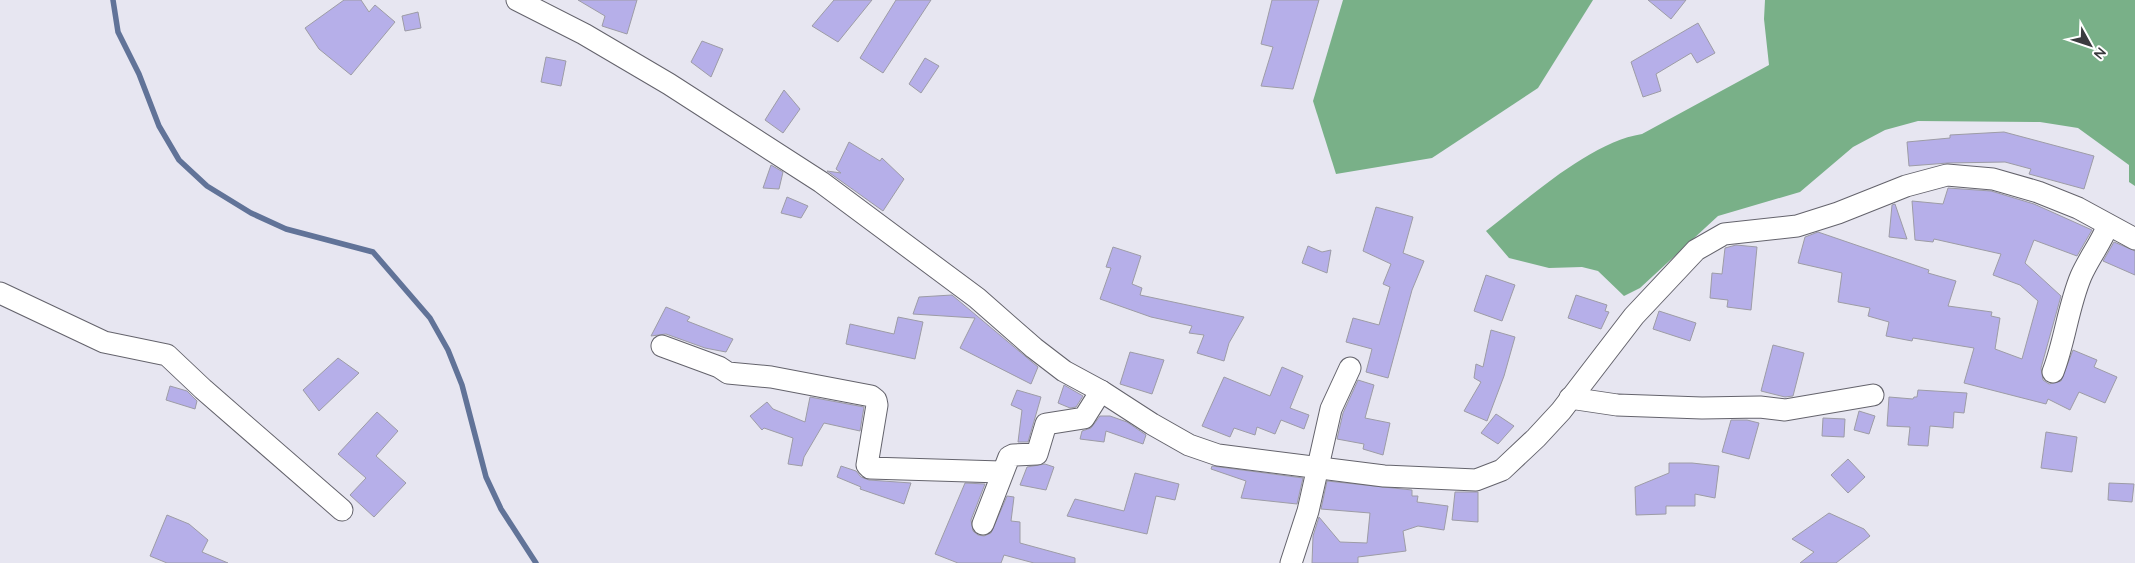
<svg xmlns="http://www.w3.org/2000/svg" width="2135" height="563" font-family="Quicksand,sans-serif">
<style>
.forest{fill:#79b088}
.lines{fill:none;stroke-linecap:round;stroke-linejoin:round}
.stream{stroke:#617398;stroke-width:5.5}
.building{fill:#b6afe9;stroke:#9d9ca6}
.minor-casing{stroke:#64636c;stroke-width:23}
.minor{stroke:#fff;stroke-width:21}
</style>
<rect width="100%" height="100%" fill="#e7e6f1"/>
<!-- forest -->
<g class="forest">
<path d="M 1343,0 L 1593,0 L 1538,88 L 1432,158 L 1336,174 L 1313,101 Z"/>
<path d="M 1765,0 L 2135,0 L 2135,186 L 2129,182 L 2129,165 L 2078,128 L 2040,122 L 1918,121 L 1885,130 L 1853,147 L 1800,192 L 1718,216 L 1640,288 L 1624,296 L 1598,271 L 1582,267 L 1549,268 L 1509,258 L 1486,231 C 1528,199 1590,142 1642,134 L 1769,65 L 1764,19 Z"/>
</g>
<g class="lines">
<!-- stream -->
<path class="stream" d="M 113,0 L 118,32 L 139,74 L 159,126 L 179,160 L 207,186 L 251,213 L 286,229 L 373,252 L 430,318 L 448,350 L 462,385 L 486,477 L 501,509 L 536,563"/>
</g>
<!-- building -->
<g class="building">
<path d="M 344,0 L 361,0 L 369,12 L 375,5 L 395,22 L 351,75 L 319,49 L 305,28 Z"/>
<path d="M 578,0 L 637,0 L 627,34 L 602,26 L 605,16 Z"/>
<path d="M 834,0 L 872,0 L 838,42 L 812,26 Z"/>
<path d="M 896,0 L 931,0 L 883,73 L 860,58 Z"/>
<path d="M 1272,0 L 1319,0 L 1293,89 L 1261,86 L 1273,47 L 1261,44 Z"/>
<path d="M 1648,0 L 1686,0 L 1671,19 Z"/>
<path d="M 418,12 L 421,28 L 405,31 L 402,16 Z"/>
<path d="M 1698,23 L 1715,53 L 1697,63 L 1691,53 L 1656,74 L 1661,91 L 1643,97 L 1631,62 Z"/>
<path d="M 702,41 L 723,49 L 711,77 L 691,62 Z"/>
<path d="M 546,57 L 566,61 L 561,86 L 541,82 Z"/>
<path d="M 925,58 L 939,66 L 921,93 L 909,84 Z"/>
<path d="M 784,90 L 800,109 L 783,133 L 765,120 Z"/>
<path d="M 2004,132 L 2094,156 L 2084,189 L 2029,174 L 2031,169 L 2005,162 L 1948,163 L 1909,166 L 1907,142 L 1950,138 L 1950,135 Z"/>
<path d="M 849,142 L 880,161 L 882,158 L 904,179 L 883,211 L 827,171 L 841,173 L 836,169 Z"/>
<path d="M 771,165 L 783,172 L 779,189 L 763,188 Z"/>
<path d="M 1948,188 L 1991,191 L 2034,204 L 2092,230 L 2077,256 L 2034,240 L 2025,263 L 2061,296 L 2041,368 L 2043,380 L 2049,384 L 2061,381 L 2073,350 L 2097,360 L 2094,367 L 2117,377 L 2105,403 L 2079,392 L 2070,410 L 2048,399 L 2046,404 L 1964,383 L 1974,348 L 1913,338 L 1912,341 L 1886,336 L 1889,322 L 1868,316 L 1870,308 L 1838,302 L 1842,273 L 1798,263 L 1805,237 L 1818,232 L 1929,270 L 1928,273 L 1956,281 L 1948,306 L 1992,312 L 1991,316 L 2000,318 L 1995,349 L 2022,359 L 2038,301 L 2020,285 L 1993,275 L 2001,254 L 1934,239 L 1933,242 L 1915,240 L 1912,201 L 1943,204 Z"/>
<path d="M 787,197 L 808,206 L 801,218 L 781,213 Z"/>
<path d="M 1895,204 L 1907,239 L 1889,237 L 1892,205 Z"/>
<path d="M 1376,207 L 1413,217 L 1403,253 L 1424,261 L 1412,290 L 1388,378 L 1366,372 L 1372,349 L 1346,342 L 1353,318 L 1379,325 L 1390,287 L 1383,284 L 1391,264 L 1363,251 Z"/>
<path d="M 2114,242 L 2135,251 L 2135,275 L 2103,261 Z"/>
<path d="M 1736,245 L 1757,247 L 1751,310 L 1727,307 L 1728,300 L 1710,298 L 1712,273 L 1722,274 L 1725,248 Z"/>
<path d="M 1308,246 L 1322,252 L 1331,250 L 1327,273 L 1302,263 Z"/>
<path d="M 1113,247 L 1141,256 L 1132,284 L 1142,288 L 1140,295 L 1244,317 L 1229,343 L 1224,361 L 1197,353 L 1204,335 L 1189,333 L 1192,326 L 1151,317 L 1100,299 L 1111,268 L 1106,267 Z"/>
<path d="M 1486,275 L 1515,285 L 1502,321 L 1474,311 Z"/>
<path d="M 952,295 L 1038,367 L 1031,384 L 960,348 L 975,318 L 913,314 L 919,297 Z"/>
<path d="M 1576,295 L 1607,305 L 1605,311 L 1609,312 L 1601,329 L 1568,318 Z"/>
<path d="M 666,307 L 690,317 L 687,321 L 733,339 L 726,352 L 705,348 L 666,334 L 651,336 Z"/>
<path d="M 1659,311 L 1696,323 L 1690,341 L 1653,329 Z"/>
<path d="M 898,317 L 923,322 L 915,359 L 846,344 L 850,324 L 894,334 Z"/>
<path d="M 1491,330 L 1515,337 L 1504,376 L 1487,421 L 1464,411 L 1481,382 L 1474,378 L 1476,364 L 1483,367 Z"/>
<path d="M 1773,345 L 1804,353 L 1793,396 L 1785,397 L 1761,391 Z"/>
<path d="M 1130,352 L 1164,360 L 1152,394 L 1120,384 Z"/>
<path d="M 338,358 L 359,373 L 319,411 L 303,390 Z"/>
<path d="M 1282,367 L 1303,376 L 1290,408 L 1309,415 L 1304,429 L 1281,420 L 1275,434 L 1257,427 L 1255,435 L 1234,428 L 1230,437 L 1202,426 L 1224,377 L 1270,396 Z"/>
<path d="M 1358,380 L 1374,385 L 1365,418 L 1390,423 L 1383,455 L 1363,449 L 1364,444 L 1337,439 L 1343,413 Z"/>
<path d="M 1064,385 L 1083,396 L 1076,407 L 1070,408 L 1058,403 Z"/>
<path d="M 170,386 L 187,391 L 197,401 L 195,409 L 166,400 Z"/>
<path d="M 1017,390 L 1041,397 L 1028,442 L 1018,442 L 1022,410 L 1011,405 Z"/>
<path d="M 1918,390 L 1967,393 L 1964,413 L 1954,412 L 1953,428 L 1930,426 L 1928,446 L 1908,445 L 1910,427 L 1887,426 L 1889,397 L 1913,399 L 1914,397 L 1917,397 Z"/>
<path d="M 810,397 L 864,407 L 860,431 L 824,423 L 804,457 L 802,466 L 788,464 L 793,438 L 764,428 L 762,430 L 750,416 L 767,402 L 773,409 L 805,422 Z"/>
<path d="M 1859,411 L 1875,416 L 1869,434 L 1854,430 Z"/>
<path d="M 377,412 L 398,431 L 376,456 L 406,483 L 374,517 L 350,495 L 366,478 L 338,454 Z"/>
<path d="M 1496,414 L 1514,426 L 1498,444 L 1481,433 Z"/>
<path d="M 1100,416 L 1110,416 L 1127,422 L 1146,435 L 1143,444 L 1106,431 L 1104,442 L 1080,439 L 1082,431 L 1091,428 Z"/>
<path d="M 1823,418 L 1845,419 L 1844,437 L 1822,436 Z"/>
<path d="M 1731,420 L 1747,420 L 1759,423 L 1749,459 L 1722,452 Z"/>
<path d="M 2046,432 L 2077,437 L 2072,472 L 2041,468 Z"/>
<path d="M 1848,459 L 1865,477 L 1848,493 L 1831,475 Z"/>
<path d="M 1669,463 L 1692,463 L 1719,466 L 1715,498 L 1695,494 L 1695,506 L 1666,506 L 1666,514 L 1636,515 L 1635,487 L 1669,473 Z"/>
<path d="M 1045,464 L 1054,467 L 1046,490 L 1020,485 L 1027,467 Z"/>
<path d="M 841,466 L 856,471 L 861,477 L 869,480 L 911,483 L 904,504 L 860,489 L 861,487 L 837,477 Z"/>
<path d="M 1212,466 L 1303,478 L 1297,504 L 1241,498 L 1246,481 L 1211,469 Z"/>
<path d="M 1135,473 L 1179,484 L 1175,500 L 1156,496 L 1147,534 L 1067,516 L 1075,499 L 1124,511 Z"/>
<path d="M 1327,481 L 1412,490 L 1412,496 L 1418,496 L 1417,502 L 1448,506 L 1444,530 L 1418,526 L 1403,531 L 1406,551 L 1358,557 L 1358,563 L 1312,563 L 1313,536 L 1319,517 L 1340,542 L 1367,543 L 1370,513 L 1321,509 Z"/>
<path d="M 965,483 L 985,484 L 971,520 L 973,531 L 978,535 L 984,536 L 991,533 L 1007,496 L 1014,497 L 1011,521 L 1020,522 L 1020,543 L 1075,558 L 1075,563 L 1034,563 L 1004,555 L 1001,563 L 958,563 L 935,554 Z"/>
<path d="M 2109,483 L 2134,484 L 2132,502 L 2108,500 Z"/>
<path d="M 1455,492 L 1478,492 L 1478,522 L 1452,520 Z"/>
<path d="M 1829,513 L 1864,529 L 1870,536 L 1836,563 L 1800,563 L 1814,552 L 1792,539 Z"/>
<path d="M 167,515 L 189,524 L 208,540 L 202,552 L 228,563 L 167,563 L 150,556 Z"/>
</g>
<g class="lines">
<defs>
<g id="minor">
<path d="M 517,0 L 584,34 L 669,84 L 821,182 L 977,298 L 1034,348 L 1064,371 L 1101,391 L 1152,424 L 1189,445 L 1218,455 L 1384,476 L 1476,480 L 1502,470 L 1536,438 L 1561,411 L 1634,316 L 1696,250 L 1724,234 L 1797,226 L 1838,213 L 1906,186 L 1947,175 L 1993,179 L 2038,192 L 2078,208 L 2135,239"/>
<path d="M 0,293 L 104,342 L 167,355 L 203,389 L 342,510"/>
<path d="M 662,346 L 719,367 L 728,373 L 771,377 L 871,396 L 876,400 L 877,405 L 867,465 L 870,468 L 1001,472"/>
<path d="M 2053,372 C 2065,341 2068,307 2081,276 C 2089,258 2101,243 2108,225"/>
<path d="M 1570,398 L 1617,405 L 1702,408 L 1760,407 L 1785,410 L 1873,395"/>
<path d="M 983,524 L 1009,457 L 1013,455 L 1037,454 L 1046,424 L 1084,418 L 1101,391"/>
<path d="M 1291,563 L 1308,511 L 1331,409 L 1350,368"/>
</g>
</defs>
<!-- minor casing -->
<use href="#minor" class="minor-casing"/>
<!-- minor -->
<use href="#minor" class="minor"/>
</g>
<!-- north arrow -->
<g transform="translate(2090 45) rotate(130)" stroke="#ffffff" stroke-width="4" paint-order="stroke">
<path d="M0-4L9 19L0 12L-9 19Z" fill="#3a3a3e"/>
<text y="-8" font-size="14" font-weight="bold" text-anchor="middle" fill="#3a3a3e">N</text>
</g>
</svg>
